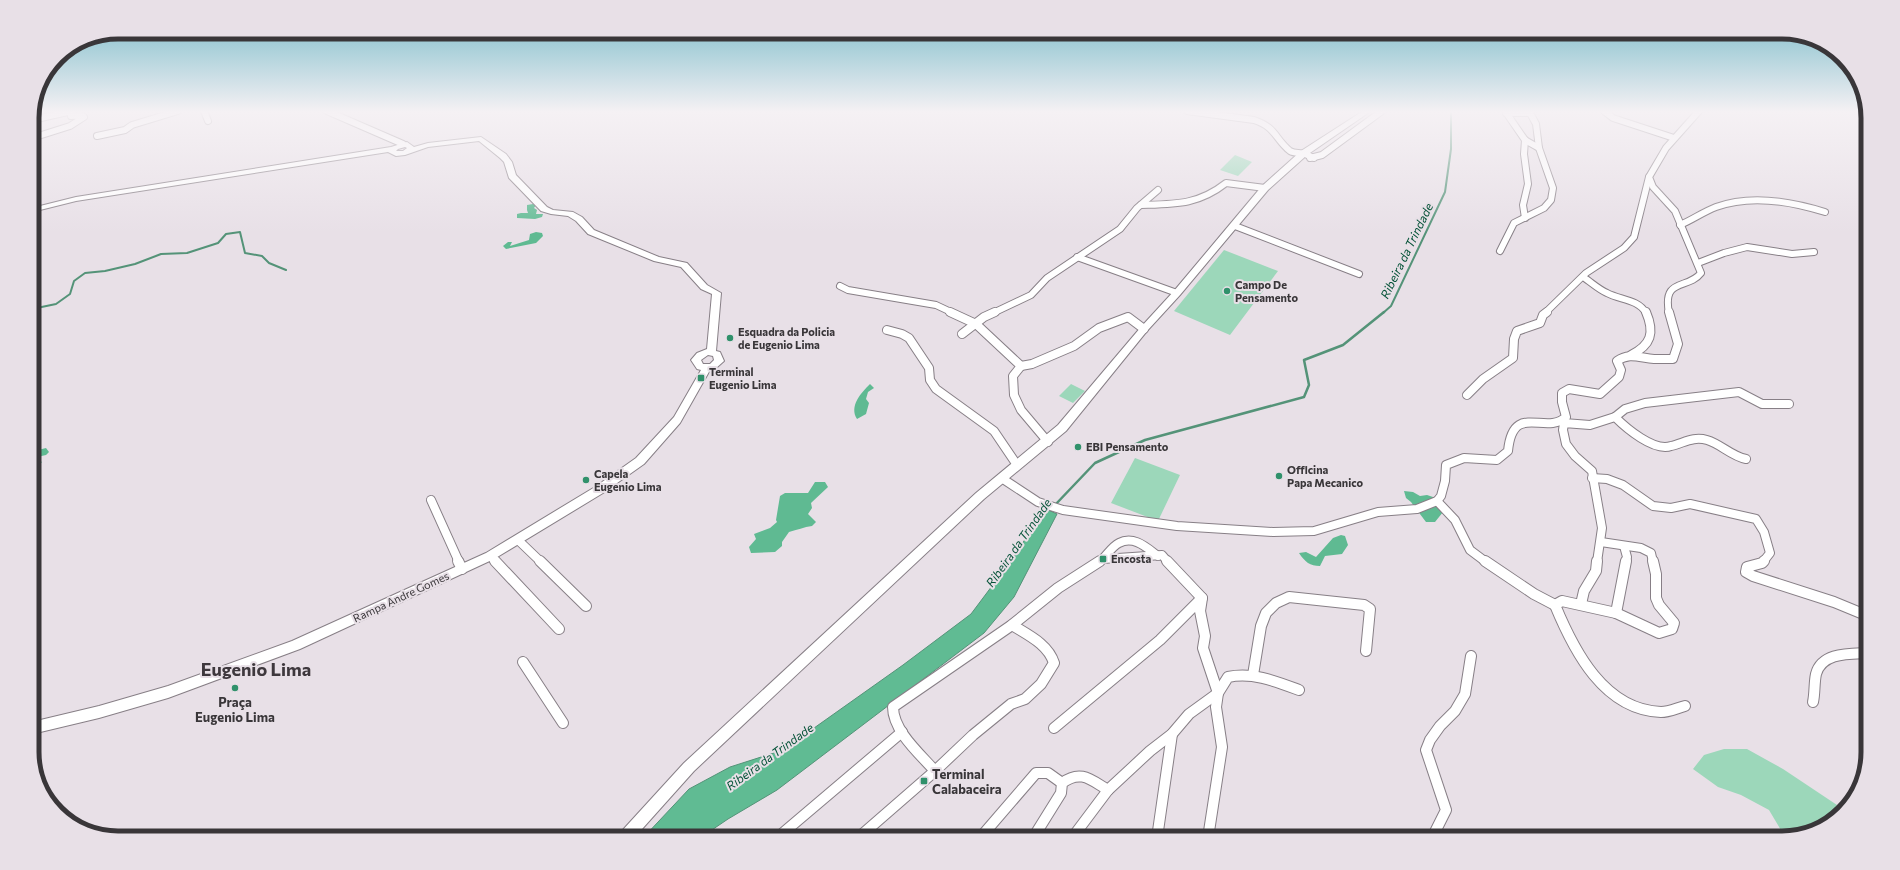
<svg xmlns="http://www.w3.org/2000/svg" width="1900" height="870" font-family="Commissioner,sans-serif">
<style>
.green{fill:#9cd7ba}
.forest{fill:#5fba92}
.water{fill:#60bb93;stroke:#549378}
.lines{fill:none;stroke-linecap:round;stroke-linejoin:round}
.stream-far1{stroke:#549378;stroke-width:2}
.stream{stroke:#549378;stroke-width:2.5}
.minor-far2-casing{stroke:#877f86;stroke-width:8}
.minor-far1-casing{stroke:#877f86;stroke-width:10}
.minor-casing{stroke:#877f86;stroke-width:12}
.tertiary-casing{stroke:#877f86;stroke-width:2}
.minor-far2{stroke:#fff;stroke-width:6}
.minor-far1{stroke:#fff;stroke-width:8}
.minor{stroke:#fff;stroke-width:10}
.tertiary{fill:#fff;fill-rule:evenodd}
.poi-dot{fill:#30916b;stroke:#e8e0e7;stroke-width:1.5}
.labels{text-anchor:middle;stroke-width:4;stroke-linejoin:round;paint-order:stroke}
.poi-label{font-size:11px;font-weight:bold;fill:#393639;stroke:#e8e0e7;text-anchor:start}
.street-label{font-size:11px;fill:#393639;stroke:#e8e0e7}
.water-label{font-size:12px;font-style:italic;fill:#045237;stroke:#e8e0e7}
.near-poi-label{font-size:13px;font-weight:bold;fill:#393639;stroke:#e8e0e7}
.near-district-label{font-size:18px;font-weight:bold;fill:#3e383d;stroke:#e8e0e7}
.rim{fill:none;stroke:#393639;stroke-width:5}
</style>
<rect width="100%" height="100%" fill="#e8e0e7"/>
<!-- green -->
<g class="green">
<path d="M 1235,155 L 1252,162 L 1238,176 L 1220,170 Z"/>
<path d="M 1224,250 L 1278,271 L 1230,335 L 1174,311 Z"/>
<path d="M 1071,384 L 1085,391 L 1073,403 L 1059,396 Z"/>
<path d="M 1135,458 L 1180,475 L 1158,521 L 1111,503 Z"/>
<path d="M 1724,749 L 1747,749 L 1783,769 L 1837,805 L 1839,812 L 1830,823 L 1785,837 L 1769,810 L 1741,795 L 1718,787 L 1693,769 L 1704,755 Z"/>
</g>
<!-- forest -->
<g class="forest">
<path d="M 533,204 L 536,205 L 534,208 L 537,210 L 536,214 L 543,214 L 542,217 L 535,219 L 517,218 L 517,214 L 521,213 L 528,213 L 527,210 L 527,205 Z"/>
<path d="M 536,232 L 542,233 L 543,236 L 536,243 L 506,249 L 503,246 L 508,242 L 512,242 L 510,246 L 529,240 L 530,234 Z"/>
<path d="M 870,384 L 874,388 L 868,392 L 866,399 L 869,403 L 866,414 L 857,419 C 849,406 861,393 870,384 Z"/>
<path d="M 32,444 L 35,444 L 34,451 L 46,448 L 49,452 L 46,455 L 37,457 L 38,460 L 42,462 L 39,465 L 32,467 Z"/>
<path d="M 815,482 L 825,482 L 828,487 L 811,503 L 812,508 L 808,514 L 816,522 L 812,526 C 804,527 797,530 789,532 L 782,542 L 782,546 L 775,552 L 751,553 L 749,547 L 756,539 L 754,534 L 770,528 L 777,522 L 776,520 L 780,496 L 785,493 L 808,493 Z"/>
<path d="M 1404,491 L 1413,492 L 1420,496 L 1427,495 L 1439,499 L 1443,512 L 1435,522 L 1426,522 L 1411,502 L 1406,498 Z"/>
<path d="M 1341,535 L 1345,536 L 1348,545 L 1342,554 L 1325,556 L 1320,566 C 1310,566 1305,562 1299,553 L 1306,552 L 1316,557 L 1333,538 Z"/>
</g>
<!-- water -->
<path class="water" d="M 1046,509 L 1057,514 L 1014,597 L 984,633 L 777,790 L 728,819 L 700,838 L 643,838 L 689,789 L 730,767 L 783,750 L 903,665 L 971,614 L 1004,570 Z"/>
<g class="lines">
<!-- stream-far1 -->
<g class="stream-far1">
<path d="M 32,309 L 56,304 L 70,294 L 74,281 L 85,273 L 105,271 L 135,264 L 161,254 L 187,253 L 218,243 L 226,234 L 240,232 L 245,253 L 262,256 L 269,263 L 286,270"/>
<path d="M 1383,313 L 1391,306 L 1445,192 L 1451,149 L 1451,111"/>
</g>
<!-- stream -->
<path class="stream" d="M 1055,505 L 1095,463 L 1145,440 L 1304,397 L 1309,385 L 1304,360 L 1343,345 L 1384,312"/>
<defs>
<g id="minor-far2">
<path d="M 204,111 L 208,121"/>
<path d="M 327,111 L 403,144"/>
<path d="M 1187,111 L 1254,120 C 1276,127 1275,139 1290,151 C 1295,154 1300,152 1305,154 C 1308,155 1311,157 1314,158"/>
<path d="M 1604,111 L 1613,118 L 1674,138"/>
<path d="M 1506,113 L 1530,113 L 1530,111"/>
<path d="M 1530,113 L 1536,124 L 1539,148"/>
<path d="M 32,120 L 72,111"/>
<path d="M 97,136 L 125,130 L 132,125 L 178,111"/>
<path d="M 32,138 L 70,126 L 84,117 L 81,115 L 71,116 L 71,112"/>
<path d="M 1525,140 L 1524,154 L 1528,184 L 1523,205 L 1525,218"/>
<path d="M 1310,158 L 1322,155 L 1382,111"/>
<path d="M 1141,205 C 1175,204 1198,205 1226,183 L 1265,188"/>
<path d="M 1680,225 C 1692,220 1703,212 1716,207 C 1751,194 1790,201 1825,212"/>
<path d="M 1235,226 L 1359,274"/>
<path d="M 1500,251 L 1514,223 L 1544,208 L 1551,200 L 1553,188 L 1539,148 L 1525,140 L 1505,111"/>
<path d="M 1077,257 L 1177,293"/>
<path d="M 1698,263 L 1724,253 L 1747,247 L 1792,254 L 1814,252"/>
<path d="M 1583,277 C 1591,282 1598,289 1607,293 C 1620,300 1638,299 1646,313"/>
<path d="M 840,286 L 848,290 L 936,305 L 953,313"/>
<path d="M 993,313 L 1031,295 L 1047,278 L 1120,229 L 1137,208 L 1158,190"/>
<path d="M 1545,313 L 1586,273 L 1624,248 L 1634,237 L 1649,177"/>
<path d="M 1669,313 C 1662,277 1688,290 1701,273 L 1675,211 L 1653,187 L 1649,177 L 1666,148 L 1699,111"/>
</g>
<g id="minor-far1">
<path d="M 950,312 L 976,324 L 1021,366 L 1013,376 L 1014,395 L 1021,410 L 1048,442"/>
<path d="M 887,330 L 902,334 L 909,338 L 929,368 L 930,380 L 936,389 L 994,431 L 1017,465"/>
<path d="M 962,334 L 984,317 L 995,312"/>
<path d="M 1631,355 C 1651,345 1655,333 1646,312"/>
<path d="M 1021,366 L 1032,364 L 1074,346 L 1099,328 L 1128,317 L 1144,329"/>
<path d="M 1467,395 L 1483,379 L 1513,358 L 1514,339 L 1517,331 L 1540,323 L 1543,315 L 1547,312"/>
<path d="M 1615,417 L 1625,409 L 1645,403 L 1739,392 L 1762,404 L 1789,404"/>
<path d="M 1592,478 L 1607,479 L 1623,485 L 1653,506 L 1671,508 L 1690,504 L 1756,519 L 1764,532 L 1770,553 L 1763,562"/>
<path d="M 1003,479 L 1038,502 L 1063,510 L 1177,526 L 1273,532 L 1314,531 L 1378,512 L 1417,509 L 1437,501 L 1441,496 L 1445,481 L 1446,465 L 1464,458 L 1497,460 L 1508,451 C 1513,401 1545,436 1566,417 L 1562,402 L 1562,393 L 1569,389 L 1600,394 L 1619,377 L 1621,370 L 1617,361 C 1629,352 1640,358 1654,359 C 1660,359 1667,359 1673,359 L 1678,344 L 1669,312"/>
<path d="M 431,500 L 459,562"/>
<path d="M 1437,501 L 1455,520 L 1470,550 L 1486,562"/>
<path d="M 518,540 L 541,562"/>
<path d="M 1601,542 L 1641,548 L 1651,553 L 1653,562"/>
<path d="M 1624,546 L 1627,557 L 1626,562"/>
<path d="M 490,556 L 496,562"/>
<path d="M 1103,559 L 1162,555 L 1168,562"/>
<path d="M 1099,562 C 1106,557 1111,547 1119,543 C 1134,535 1147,548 1158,556"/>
<path d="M 1597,562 L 1602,528 L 1592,471 L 1575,456 L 1566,444 L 1563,430 L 1564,423 L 1590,425 L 1615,417 C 1626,428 1654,452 1671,446 C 1684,443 1693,436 1707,440 C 1721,444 1731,456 1746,459"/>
</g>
<g id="minor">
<path d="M 458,561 L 462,569"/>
<path d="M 495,561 L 559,629"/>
<path d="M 540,561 L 586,606"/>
<path d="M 1167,561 L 1202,598 L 1200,611 L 1205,636 L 1203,648 L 1218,693 L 1216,707 L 1222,747 L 1208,838"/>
<path d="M 1485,561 L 1534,594 L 1555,605"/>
<path d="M 1653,561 L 1656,574 L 1656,598 L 1659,605 L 1674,623 L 1672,629 L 1659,633 L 1616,613 L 1562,601 L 1555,605 C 1574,651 1604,710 1661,712 C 1669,712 1677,708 1685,706"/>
<path d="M 1764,561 L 1762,563 L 1747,567 L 1746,572 L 1753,576 L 1834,602 L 1868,616"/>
<path d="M 1581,604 L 1584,591 L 1596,571 L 1597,561"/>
<path d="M 1616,613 L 1626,561"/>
<path d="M 523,662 L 563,723"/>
<path d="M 1253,675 L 1261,626 L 1266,613 L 1276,603 L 1289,597 L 1364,605 L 1370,609 L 1366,651"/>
<path d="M 1813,702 C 1815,693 1814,683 1816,674 C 1822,652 1850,654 1868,653"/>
<path d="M 1054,728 L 1160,640 L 1202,598"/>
<path d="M 935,771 C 920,754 893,731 893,707 L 1012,625 L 1058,588 L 1100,561"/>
<path d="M 777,838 L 902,732"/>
<path d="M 858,838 L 935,771 L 973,735 L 1011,704 L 1025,699 L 1041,684 L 1054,663 C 1048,644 1028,635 1012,625"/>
<path d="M 980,838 L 1036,773 L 1048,773 L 1062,783"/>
<path d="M 1033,838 L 1061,793 L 1062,783 C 1081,769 1091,780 1108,790 L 1150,751 L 1172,734 L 1189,714 L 1218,693 L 1228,677 C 1253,672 1275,681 1299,690"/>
<path d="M 1072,838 L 1108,790"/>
<path d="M 1157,838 L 1172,734"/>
<path d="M 1432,838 L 1446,810 L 1426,750 L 1430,740 L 1440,726 L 1455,711 L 1465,694 L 1471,656"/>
</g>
<g id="tertiary">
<path d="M 1363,111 L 1371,111 L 1307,155 L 1268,190 L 1180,295 L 1147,331 L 1066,431 L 984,499 L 694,771 L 634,838 L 618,838 L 620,833 L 684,763 L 976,493 L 1058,425 L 1141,327 L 1174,291 L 1262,186 L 1301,151 Z"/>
<path d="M 481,137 L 506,154 L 512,162 L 516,175 L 547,207 L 553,210 L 573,212 L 582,217 L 594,230 L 659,257 L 687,263 L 707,285 L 721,293 L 716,351 L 720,352 L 724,361 L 715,369 L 710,370 L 680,423 L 644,464 L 603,493 L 494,559 L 300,649 L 168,698 L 99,718 L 32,734 L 32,722 L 99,706 L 168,686 L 292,641 L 486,553 L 595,487 L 636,458 L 674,417 L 701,370 L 697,369 L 691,360 L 697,353 L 707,349 L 712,294 L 701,289 L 681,267 L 654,261 L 588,234 L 576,221 L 568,216 L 551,214 L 541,211 L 509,178 L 504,162 L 500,158 L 479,141 L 428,147 L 405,155 L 396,156 L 388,152 L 76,201 L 32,212 L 32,208 L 76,197 L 391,147 L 407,142 L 414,147 L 428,143 ZM 405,147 L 407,148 L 403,151 L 396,151 L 398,149 ZM 708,355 L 713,356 L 714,360 L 710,364 L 703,364 L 701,360 Z"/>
</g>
</defs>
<!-- minor-far2 casing -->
<use href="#minor-far2" class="minor-far2-casing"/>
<!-- minor-far1 casing -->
<use href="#minor-far1" class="minor-far1-casing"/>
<!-- minor casing -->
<use href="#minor" class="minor-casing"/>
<!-- tertiary casing -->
<use href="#tertiary" class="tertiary-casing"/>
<!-- minor-far2 -->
<use href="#minor-far2" class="minor-far2"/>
<!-- minor-far1 -->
<use href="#minor-far1" class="minor-far1"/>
<!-- minor -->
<use href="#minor" class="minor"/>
<!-- tertiary -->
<use href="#tertiary" class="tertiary"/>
</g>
<!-- sky -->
<linearGradient id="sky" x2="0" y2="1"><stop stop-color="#71b7c6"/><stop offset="0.48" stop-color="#f5f1f4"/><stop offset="1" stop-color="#f5f1f4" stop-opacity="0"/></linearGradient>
<rect width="1900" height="233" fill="url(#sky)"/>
<!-- markers -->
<g class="poi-dot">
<circle cx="1227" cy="291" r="4"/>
<circle cx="730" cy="338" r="4"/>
<rect x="697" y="374" width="8" height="8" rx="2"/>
<circle cx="1078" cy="447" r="4"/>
<circle cx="1279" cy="476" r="4"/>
<circle cx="586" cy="480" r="4"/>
<rect x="1099" y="555" width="8" height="8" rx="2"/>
<circle cx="235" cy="688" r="4"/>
<rect x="920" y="777" width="8" height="8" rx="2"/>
</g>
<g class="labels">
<!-- poi labels -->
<g class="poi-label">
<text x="1235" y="289">Campo De<tspan x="1235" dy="13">Pensamento</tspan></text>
<text x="738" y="336">Esquadra da Policia<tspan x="738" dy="13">de Eugenio Lima</tspan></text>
<text x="709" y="376">Terminal<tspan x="709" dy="13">Eugenio Lima</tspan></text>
<text x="1086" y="451">EBI Pensamento</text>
<text x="1287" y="474">Officina<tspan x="1287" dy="13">Papa Mecanico</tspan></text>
<text x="594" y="478">Capela<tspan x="594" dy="13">Eugenio Lima</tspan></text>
<text x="1111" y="563">Encosta</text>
</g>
<!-- street labels -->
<g class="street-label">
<text transform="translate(401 597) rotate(-25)" y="4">Rampa Andre Gomes</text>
</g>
<!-- water labels -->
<g class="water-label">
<text transform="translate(1407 251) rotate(-64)" y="4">Ribeira da Trindade</text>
<text transform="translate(1019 543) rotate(-55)" y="4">Ribeira da Trindade</text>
<text transform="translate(770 757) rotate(-36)" y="4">Ribeira da Trindade</text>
</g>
<!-- near-poi labels -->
<g class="near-poi-label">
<text x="235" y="707">Praça<tspan x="235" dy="15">Eugenio Lima</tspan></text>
<text x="932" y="779" text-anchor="start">Terminal<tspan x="932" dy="15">Calabaceira</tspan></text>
</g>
<!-- near-district labels -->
<g class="near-district-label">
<text x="256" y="676">Eugenio Lima</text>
</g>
</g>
<!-- crop -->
<path d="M0 0H1900V870H0ZM118 39H1782A79 79 0 0 1 1861 118V752A79 79 0 0 1 1782 831H118A79 79 0 0 1 39 752V118A79 79 0 0 1 118 39Z" fill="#e8e0e7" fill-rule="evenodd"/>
<path class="rim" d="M118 39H1782A79 79 0 0 1 1861 118V752A79 79 0 0 1 1782 831H118A79 79 0 0 1 39 752V118A79 79 0 0 1 118 39Z"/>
</svg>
